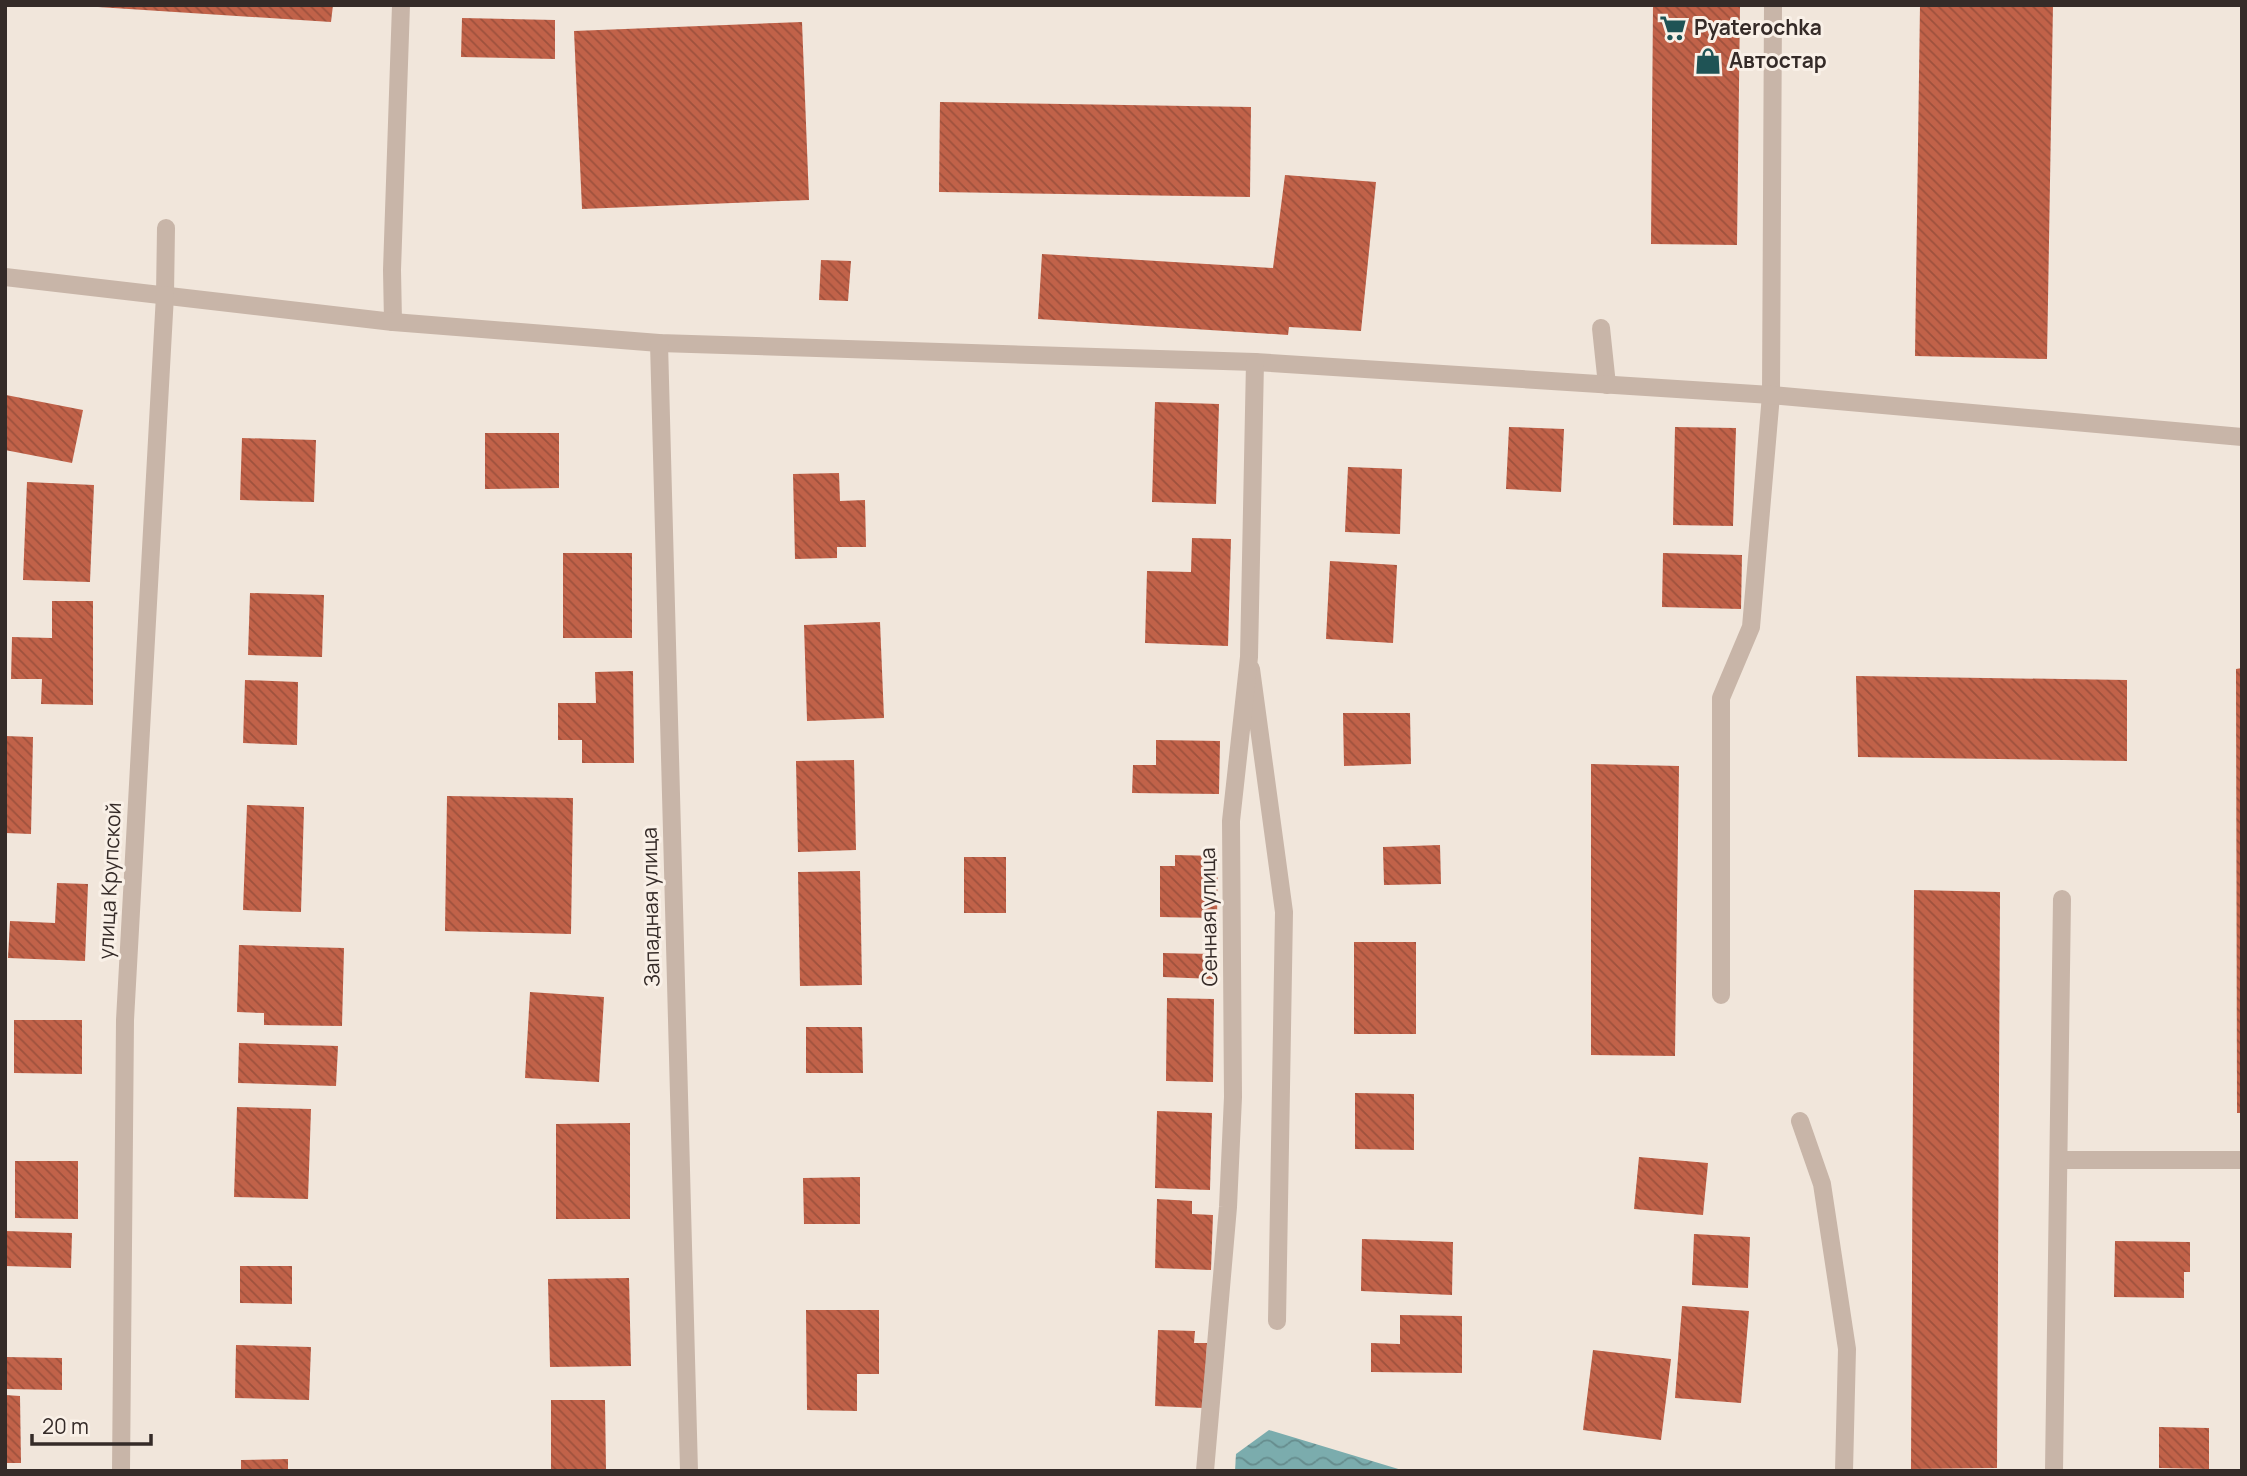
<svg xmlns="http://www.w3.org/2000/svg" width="2247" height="1476" font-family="Manrope,sans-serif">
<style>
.water{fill:url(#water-waves)}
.building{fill:url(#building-back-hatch)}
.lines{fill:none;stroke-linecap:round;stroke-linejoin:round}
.service{stroke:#c8b5a8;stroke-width:18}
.minor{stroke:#c8b5a8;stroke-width:18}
.labels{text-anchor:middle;stroke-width:6;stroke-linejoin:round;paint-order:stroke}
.poi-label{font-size:21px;font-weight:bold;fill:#352b28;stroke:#f9f0e7;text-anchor:start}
.street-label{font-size:21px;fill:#352b28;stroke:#f9f0e7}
</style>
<defs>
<pattern id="water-waves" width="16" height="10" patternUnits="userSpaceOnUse" patternTransform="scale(1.75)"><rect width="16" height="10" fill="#7bacad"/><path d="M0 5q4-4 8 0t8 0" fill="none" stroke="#668c8d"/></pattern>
<pattern id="building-back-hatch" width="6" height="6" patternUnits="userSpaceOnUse" patternTransform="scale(1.75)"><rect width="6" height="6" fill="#c16249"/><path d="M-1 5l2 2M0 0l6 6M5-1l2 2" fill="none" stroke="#9e513d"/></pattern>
</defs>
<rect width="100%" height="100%" fill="#f1e6db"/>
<!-- water -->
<path class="water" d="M 1269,1430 L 1405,1471 L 1235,1471 L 1236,1454 Z"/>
<!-- building -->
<g class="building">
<path d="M 98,5 L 333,5 L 331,22 L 98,7 Z"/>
<path d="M 1653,5 L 1740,5 L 1737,245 L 1651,244 Z"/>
<path d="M 1920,5 L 2053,5 L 2047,359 L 1915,356 Z"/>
<path d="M 462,18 L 555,20 L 555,59 L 461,57 Z"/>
<path d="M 802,22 L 809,200 L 582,209 L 574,31 Z"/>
<path d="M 940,102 L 1251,107 L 1250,197 L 939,192 Z"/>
<path d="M 1285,175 L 1376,182 L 1361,331 L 1289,327 L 1288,335 L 1038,319 L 1042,254 L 1273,268 Z"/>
<path d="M 821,260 L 851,261 L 848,301 L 819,300 Z"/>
<path d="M 6,395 L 83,410 L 72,463 L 5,450 Z"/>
<path d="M 1155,402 L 1219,404 L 1216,504 L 1152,502 Z"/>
<path d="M 1509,427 L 1564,429 L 1561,492 L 1506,489 Z"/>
<path d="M 1675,427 L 1736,428 L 1733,526 L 1673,525 Z"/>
<path d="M 485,433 L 559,433 L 559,488 L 485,489 Z"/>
<path d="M 242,438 L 316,440 L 314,502 L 240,500 Z"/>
<path d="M 1348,467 L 1402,469 L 1400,534 L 1345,532 Z"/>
<path d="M 839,473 L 840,501 L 865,500 L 866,547 L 837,547 L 837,558 L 795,559 L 793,474 Z"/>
<path d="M 27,482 L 94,485 L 90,582 L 23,580 Z"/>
<path d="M 1192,538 L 1231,539 L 1228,646 L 1145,643 L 1147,571 L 1191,572 Z"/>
<rect x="563" y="553" width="69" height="85"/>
<path d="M 1663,553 L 1742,555 L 1741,609 L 1662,607 Z"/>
<path d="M 1330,561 L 1397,565 L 1393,643 L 1326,639 Z"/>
<path d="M 250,593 L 324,595 L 322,657 L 248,655 Z"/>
<path d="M 52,601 L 93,601 L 93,705 L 41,704 L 42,679 L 11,679 L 12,637 L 52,638 Z"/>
<path d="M 880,622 L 884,718 L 807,721 L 804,625 Z"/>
<path d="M 2242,668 L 2242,1113 L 2237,1113 L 2236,669 Z"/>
<path d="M 633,671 L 634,763 L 582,763 L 582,740 L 558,740 L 558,703 L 596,703 L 595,672 Z"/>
<path d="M 1856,676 L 2127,680 L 2127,761 L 1858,757 Z"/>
<path d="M 245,680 L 298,682 L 297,745 L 243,743 Z"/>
<path d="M 1343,713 L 1410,713 L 1411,764 L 1344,766 Z"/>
<path d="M 5,736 L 33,737 L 31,834 L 5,833 Z"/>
<path d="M 1156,740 L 1220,741 L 1219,794 L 1132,793 L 1133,765 L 1156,765 Z"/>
<path d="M 854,760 L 856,850 L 798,852 L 796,761 Z"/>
<path d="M 1591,764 L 1679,766 L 1675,1056 L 1591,1055 Z"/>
<path d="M 447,796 L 573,798 L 571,934 L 445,931 Z"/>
<path d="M 247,805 L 304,807 L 301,912 L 243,910 Z"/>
<path d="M 1440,845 L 1441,884 L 1384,885 L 1383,847 Z"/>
<path d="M 1175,855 L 1218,856 L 1217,918 L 1160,917 L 1160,866 L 1175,866 Z"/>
<rect x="964" y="857" width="42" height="56"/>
<path d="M 860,871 L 862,985 L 800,986 L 798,872 Z"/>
<path d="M 57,883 L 88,884 L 85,961 L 8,958 L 10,921 L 55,923 Z"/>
<path d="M 1914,890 L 2000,892 L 1997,1468 L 1911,1469 Z"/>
<rect x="1354" y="942" width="62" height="92"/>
<path d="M 239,945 L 344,948 L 342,1026 L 264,1025 L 264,1013 L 237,1012 Z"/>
<path d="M 1163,953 L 1215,954 L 1214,979 L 1163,977 Z"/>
<path d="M 530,992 L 604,997 L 599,1082 L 525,1078 Z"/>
<path d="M 1167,998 L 1214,999 L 1213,1082 L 1166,1081 Z"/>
<path d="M 14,1020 L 82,1020 L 82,1074 L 14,1073 Z"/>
<path d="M 806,1027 L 862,1027 L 863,1073 L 806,1073 Z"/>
<path d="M 239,1043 L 338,1046 L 336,1086 L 238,1083 Z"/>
<path d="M 1355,1093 L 1414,1094 L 1414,1150 L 1355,1149 Z"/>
<path d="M 237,1107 L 311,1109 L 308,1199 L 234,1197 Z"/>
<path d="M 1157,1111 L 1212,1113 L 1210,1190 L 1155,1188 Z"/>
<path d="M 630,1123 L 630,1219 L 556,1219 L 556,1124 Z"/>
<path d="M 1639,1157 L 1708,1163 L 1703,1215 L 1634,1209 Z"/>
<path d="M 15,1161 L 78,1161 L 78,1219 L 15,1218 Z"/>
<path d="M 860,1177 L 860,1224 L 804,1224 L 803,1178 Z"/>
<path d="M 1157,1199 L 1192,1201 L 1192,1214 L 1213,1215 L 1211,1270 L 1155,1268 Z"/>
<path d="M 5,1231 L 72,1233 L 71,1268 L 5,1266 Z"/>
<path d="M 1694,1234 L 1750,1237 L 1748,1288 L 1692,1285 Z"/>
<path d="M 1362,1239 L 1453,1242 L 1452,1295 L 1361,1291 Z"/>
<path d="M 2115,1241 L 2190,1242 L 2190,1272 L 2184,1272 L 2184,1298 L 2114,1297 Z"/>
<path d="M 240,1266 L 292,1266 L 292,1304 L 240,1303 Z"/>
<path d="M 629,1278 L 631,1366 L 550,1367 L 548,1279 Z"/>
<path d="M 1682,1306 L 1749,1311 L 1741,1403 L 1675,1398 Z"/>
<path d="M 806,1310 L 879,1310 L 879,1374 L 857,1374 L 857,1411 L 807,1410 Z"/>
<path d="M 1400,1315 L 1462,1316 L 1462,1373 L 1371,1372 L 1371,1343 L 1400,1344 Z"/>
<path d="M 1158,1330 L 1195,1331 L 1194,1343 L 1207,1343 L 1204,1408 L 1155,1406 Z"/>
<path d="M 236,1345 L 311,1347 L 309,1400 L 235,1398 Z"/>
<path d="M 1593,1350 L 1671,1359 L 1661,1440 L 1583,1430 Z"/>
<path d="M 5,1357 L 62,1358 L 62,1390 L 5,1389 Z"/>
<path d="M 5,1395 L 20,1396 L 21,1463 L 5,1463 Z"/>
<path d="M 551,1400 L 605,1400 L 606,1471 L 551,1471 Z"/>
<path d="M 2159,1427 L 2209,1428 L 2209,1469 L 2159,1468 Z"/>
<path d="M 288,1459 L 288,1471 L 241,1471 L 241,1460 Z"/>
</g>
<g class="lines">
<!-- service -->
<g class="service">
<path d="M 165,295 L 166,228"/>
<path d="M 393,322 L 392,270 L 401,5"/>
<path d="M 1601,328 L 1607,385"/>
<path d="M 1251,669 L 1284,912 L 1277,1321"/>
<path d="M 1721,995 L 1721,698 L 1751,627 L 1771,395 L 1773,5"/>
<path d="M 2059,1160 L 2242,1160"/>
<path d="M 2054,1471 L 2062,899"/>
</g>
<!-- minor -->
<g class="minor">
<path d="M 5,277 L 393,322 L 659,343 L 1255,362 L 1771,395 L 2242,437"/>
<path d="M 659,343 L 689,1471"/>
<path d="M 1800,1121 L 1822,1184 L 1847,1349 L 1844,1471"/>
<path d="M 121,1471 L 125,1020 L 165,295"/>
<path d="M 1205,1471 L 1228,1207 L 1233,1097 L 1231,821 L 1249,657 L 1255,362"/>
</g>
</g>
<!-- icons -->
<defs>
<symbol id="supermarket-bare" viewBox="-9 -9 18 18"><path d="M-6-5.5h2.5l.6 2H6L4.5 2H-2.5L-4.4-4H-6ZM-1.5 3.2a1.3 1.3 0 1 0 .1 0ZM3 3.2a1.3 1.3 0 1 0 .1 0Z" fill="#1f5355" stroke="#f9f0e7" stroke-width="2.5" paint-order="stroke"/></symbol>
<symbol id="shop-bare" viewBox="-9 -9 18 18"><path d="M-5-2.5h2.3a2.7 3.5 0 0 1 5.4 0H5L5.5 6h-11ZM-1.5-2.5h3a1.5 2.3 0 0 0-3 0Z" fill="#1f5355" stroke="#f9f0e7" stroke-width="2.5" paint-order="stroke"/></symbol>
</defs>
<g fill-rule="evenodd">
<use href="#supermarket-bare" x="1654" y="9" width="38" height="38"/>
<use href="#shop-bare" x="1689" y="42" width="38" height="38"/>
</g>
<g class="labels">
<!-- poi labels -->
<g class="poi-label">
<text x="1694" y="35">Pyaterochka</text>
<text x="1729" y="68">Автостар</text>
</g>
<!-- street labels -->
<g class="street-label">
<text transform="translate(110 881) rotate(-87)" y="7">улица Крупской</text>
<text transform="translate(651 907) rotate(-91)" y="7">Западная улица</text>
<text transform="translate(1209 917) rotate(-91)" y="7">Сенная улица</text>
</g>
</g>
<!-- border -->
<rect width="2247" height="1476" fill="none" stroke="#352b28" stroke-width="14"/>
<!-- scale -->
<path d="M32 1434v10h119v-10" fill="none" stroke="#352b28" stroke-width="3.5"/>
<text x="42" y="1434" font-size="21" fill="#352b28" stroke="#f9f0e7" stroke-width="5" paint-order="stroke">20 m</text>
</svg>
